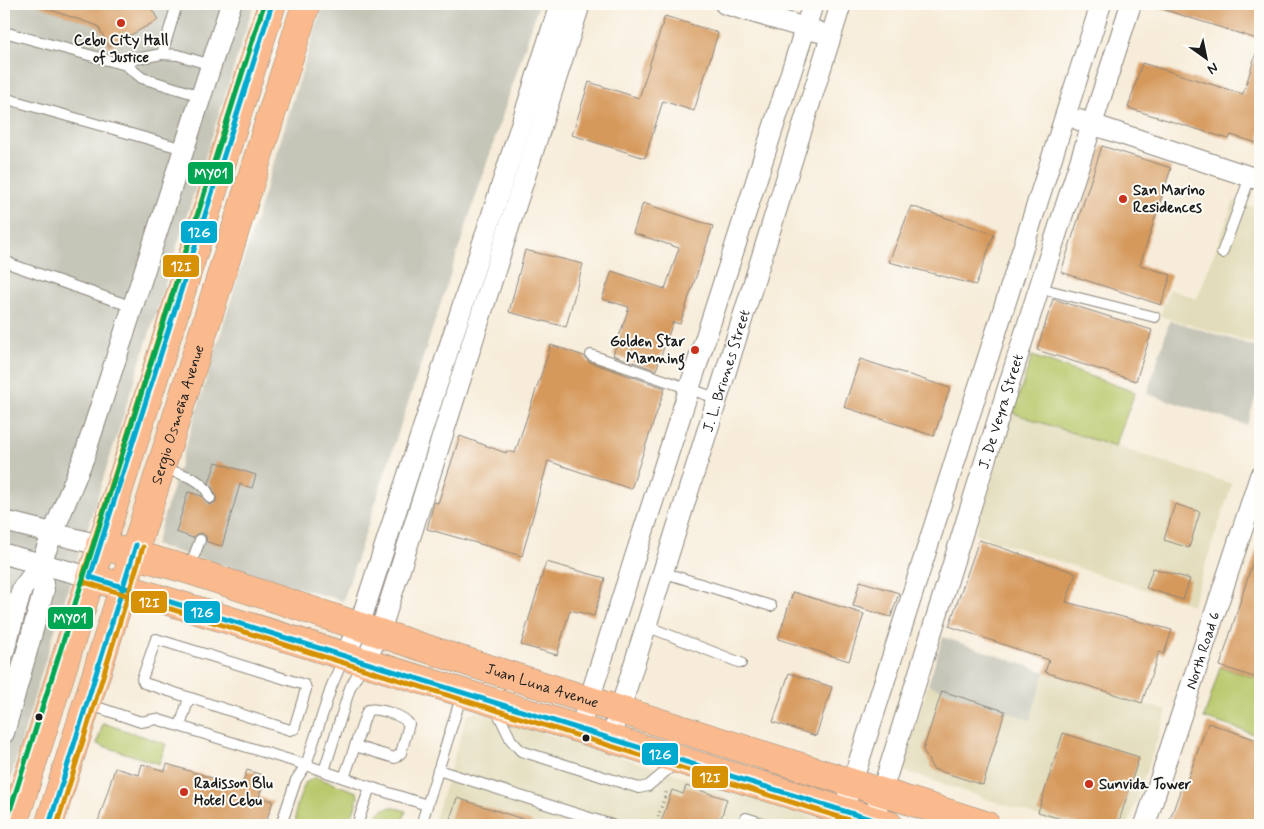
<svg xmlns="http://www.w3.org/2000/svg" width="1264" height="829" font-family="Mynerve,sans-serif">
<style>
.built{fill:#e2dcba}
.industrial{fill:#c5c5b8}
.green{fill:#b8c86a;stroke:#6a7243}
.building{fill:#d6995c}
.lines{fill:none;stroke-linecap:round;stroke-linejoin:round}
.service-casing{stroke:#8a847a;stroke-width:12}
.minor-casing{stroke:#8a847a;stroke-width:22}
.primary-casing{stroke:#8a847a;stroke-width:29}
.trunk-casing{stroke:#8a847a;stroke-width:29}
.path{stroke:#8a847a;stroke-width:3;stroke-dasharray:1 4;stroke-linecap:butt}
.service{stroke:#fff;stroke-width:10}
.minor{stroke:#fff;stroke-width:20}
.primary{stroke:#fbba8d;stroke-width:28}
.trunk{stroke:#fbba8d;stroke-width:28}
.bus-1-casing{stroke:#fdfcf7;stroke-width:9}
.bus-2-casing{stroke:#fdfcf7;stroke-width:9}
.bus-3-casing{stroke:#fdfcf7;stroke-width:9}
.bus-1{stroke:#00a9ce;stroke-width:5}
.bus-2{stroke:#d69104;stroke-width:5}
.bus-3{stroke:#00a651;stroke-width:5}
.poi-dot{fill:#c8321e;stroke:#fdfcf7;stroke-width:2}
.bus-dot{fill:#1c1c1c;stroke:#fdfcf7;stroke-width:2}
.labels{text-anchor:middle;stroke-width:4;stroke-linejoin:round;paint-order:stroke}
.poi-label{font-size:15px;font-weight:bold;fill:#1c1c1c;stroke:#fdfcf7;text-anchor:start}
.street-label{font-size:15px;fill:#1c1c1c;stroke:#fdfcf7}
.line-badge{stroke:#fdfcf7;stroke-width:2}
.badge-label{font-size:14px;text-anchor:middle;font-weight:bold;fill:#fff}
</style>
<rect width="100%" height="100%" fill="#fdfcf7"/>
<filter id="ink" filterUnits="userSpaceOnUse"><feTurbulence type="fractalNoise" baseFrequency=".02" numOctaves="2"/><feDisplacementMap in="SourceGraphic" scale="10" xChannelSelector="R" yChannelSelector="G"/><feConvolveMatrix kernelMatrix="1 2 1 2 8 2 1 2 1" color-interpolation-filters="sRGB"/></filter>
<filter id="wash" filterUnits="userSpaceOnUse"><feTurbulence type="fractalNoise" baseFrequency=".0096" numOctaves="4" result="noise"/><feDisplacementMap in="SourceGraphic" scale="20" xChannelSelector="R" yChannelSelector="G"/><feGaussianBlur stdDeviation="1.12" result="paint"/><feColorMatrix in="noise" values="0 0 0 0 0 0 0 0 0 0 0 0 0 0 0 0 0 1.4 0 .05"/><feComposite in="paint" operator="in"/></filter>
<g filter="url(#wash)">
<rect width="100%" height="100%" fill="#f7ecd9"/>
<!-- built -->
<g class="built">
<path d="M 1234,201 L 1260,209 L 1260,345 L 1160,316 L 1169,289 L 1197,299 Z"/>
<path d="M 1013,413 L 1232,484 L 1192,605 L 975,534 Z"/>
<path d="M 1045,672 L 1167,711 L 1128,825 L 1064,825 L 901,770 L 928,685 L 1030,720 Z"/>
<path d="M 476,711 L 518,725 L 839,825 L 433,825 L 467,716 Z"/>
</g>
<!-- industrial -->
<g class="industrial">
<path d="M 4,4 L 254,4 L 41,674 L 4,801 Z"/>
<path d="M 323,4 L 539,4 L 343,601 L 155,545 Z"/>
<path d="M 1170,320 L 1260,348 L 1260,382 L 1247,425 L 1147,394 Z"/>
<path d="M 943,637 L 1045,672 L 1030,720 L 928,685 Z"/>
</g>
<!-- green -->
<g class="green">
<path d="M 1032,356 L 1135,392 L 1115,447 L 1013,413 Z"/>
<path d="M 1220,667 L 1260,679 L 1260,736 L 1204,718 Z"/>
<path d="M 103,723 L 166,744 L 159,764 L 97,744 Z"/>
<path d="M 315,777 L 357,792 L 358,798 L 349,825 L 298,825 C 291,813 301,796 305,783 Z"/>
<path d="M 392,807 L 406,811 L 401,825 L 372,825 C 376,814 380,809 392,807 Z"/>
</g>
<g id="blocks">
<!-- building -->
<g class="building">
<path d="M 39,4 L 149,4 L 158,20 L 109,47 L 98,26 L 39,6 Z"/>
<path d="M 1157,4 L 1260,4 L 1260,40 L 1156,7 Z"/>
<path d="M 665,16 L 718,33 L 694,111 L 663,101 L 645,158 L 572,135 L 589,82 L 639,98 Z"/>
<path d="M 1257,50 L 1260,51 L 1260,144 L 1231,135 L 1229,139 L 1128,108 L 1142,63 L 1243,94 Z"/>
<path d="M 1102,146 L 1171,168 L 1140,265 L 1171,275 L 1161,305 L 1061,272 Z"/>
<path d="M 643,203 L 713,226 L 680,324 L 673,322 L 656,370 L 613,355 L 629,307 L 602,299 L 612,271 L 665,289 L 679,248 L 633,233 Z"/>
<path d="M 911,206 L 994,234 L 976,285 L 889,262 Z"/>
<path d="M 525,250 L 583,264 L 566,327 L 509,312 Z"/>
<path d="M 1053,299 L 1152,330 L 1136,381 L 1037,350 Z"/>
<path d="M 551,345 L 584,356 L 589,362 L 665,388 L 631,489 L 548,461 L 522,556 L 427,529 L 434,502 L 438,503 L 460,436 L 506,453 L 506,451 L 515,453 Z"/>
<path d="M 860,359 L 950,388 L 934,436 L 844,407 Z"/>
<path d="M 216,462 L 256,475 L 252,488 L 240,484 L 222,546 L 207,542 L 206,536 L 202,533 L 196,534 L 193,538 L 176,532 L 188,492 L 202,496 L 209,505 L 216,502 L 216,495 L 209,483 Z"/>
<path d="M 1175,504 L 1200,512 L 1189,548 L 1164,540 Z"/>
<path d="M 979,540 L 1076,573 L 1066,602 L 1172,630 L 1164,654 L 1159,652 L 1142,703 L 1045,672 L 1049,660 L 949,626 Z"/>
<path d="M 1257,548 L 1260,548 L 1260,679 L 1220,666 Z"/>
<path d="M 546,562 L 605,578 L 594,616 L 570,610 L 557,655 L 521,645 Z"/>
<path d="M 1153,568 L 1190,579 L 1183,600 L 1146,588 Z"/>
<path d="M 860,581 L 899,593 L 891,617 L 853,606 Z"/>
<path d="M 793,592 L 864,614 L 849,661 L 778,639 Z"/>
<path d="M 789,673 L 832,687 L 816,736 L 773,722 Z"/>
<path d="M 942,691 L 1005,711 L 983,785 L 933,769 L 923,750 Z"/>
<path d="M 1208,723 L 1260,741 L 1260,825 L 1168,825 L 1181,788 L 1184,789 Z"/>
<path d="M 1063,733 L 1139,757 L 1118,825 L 1081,825 L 1038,812 Z"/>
<path d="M 142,764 L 165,771 L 167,764 L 241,787 L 247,770 L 265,776 L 259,797 L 273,801 L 265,825 L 97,825 L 115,768 L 139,775 Z"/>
<path d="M 686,786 L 727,799 L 719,825 L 660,825 L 672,790 L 683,794 Z"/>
<path d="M 457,798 L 532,822 L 532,825 L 448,825 Z"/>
</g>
</g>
</g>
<g filter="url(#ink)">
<use href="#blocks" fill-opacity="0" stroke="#8a847a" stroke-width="1"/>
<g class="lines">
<defs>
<g id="service">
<path d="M 177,4 L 162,54 L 178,55 L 211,65"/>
<path d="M 4,32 L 126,65 L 142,78 L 201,96"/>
<path d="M 126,65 L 135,59 L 162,54"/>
<path d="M 4,98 L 184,149"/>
<path d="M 1222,253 L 1250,177"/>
<path d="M 4,260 L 13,265 L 133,307"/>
<path d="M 1039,288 L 1155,317"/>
<path d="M 591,355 L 716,398"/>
<path d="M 161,468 C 180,474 204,477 210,498"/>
<path d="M 189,569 L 200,540"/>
<path d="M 662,572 L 771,606"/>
<path d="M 646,626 L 741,663"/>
<path d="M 156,639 L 305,685 L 306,689 L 294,729 L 290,730 L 144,683 L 142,679 Z"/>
<path d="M 88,704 L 141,722 L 156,719 L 306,765 L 332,685 L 344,657"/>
<path d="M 495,707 L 511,740 L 521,751 L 639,788 L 648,786 L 677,762"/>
<path d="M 180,726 L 189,698"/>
<path d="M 438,770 L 612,825"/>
<path d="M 324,771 L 350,688 L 363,664"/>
<path d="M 344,778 L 366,714 L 368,710 C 378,708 403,715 409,724 L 401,753 L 395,758 L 355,746"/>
<path d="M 370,787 L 427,805"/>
<path d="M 281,825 L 296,780 L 306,765 L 370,787 L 357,825"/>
<path d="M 421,825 L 462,694"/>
<path d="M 740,825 L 746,818 L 768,825"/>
</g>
<g id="minor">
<path d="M 725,4 L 819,32"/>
<path d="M 1079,120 L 1260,180"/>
<path d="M 4,521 L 100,545"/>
<path d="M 4,554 L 90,577"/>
<path d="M 4,651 L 22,589 L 40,565 L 84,457 L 231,4"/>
<path d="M 344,657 L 359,626 L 560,4"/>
<path d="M 364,663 L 380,632 L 580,4"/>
<path d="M 580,728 L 813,4"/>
<path d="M 4,733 L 44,590 L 40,565"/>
<path id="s1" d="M 611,738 L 841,4"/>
<path d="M 843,811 L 1101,4"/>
<path id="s2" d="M 873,820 L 1039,288 L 1131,4"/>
<path id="s3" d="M 1145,825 L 1260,476"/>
</g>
<g id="primary">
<path id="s4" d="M 100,545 L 189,570 L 458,659 L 986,825"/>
<path d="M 90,577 L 889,825"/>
</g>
<g id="trunk">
<path d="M 13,825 L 272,4"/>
<path id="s5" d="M 49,825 L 306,4"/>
</g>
</defs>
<!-- service casing -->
<use href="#service" class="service-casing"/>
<!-- minor casing -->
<use href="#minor" class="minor-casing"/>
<!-- primary casing -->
<use href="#primary" class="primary-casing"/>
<!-- trunk casing -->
<use href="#trunk" class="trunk-casing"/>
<!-- path -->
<path class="path" d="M 658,817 L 667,790"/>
<!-- service -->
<use href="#service" class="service"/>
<!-- minor -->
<use href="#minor" class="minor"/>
<!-- primary -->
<use href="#primary" class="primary"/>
<!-- trunk -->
<use href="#trunk" class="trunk"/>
<defs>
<g id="bus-1">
<path d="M 272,4 L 90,577 L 889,825"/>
<path d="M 49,825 L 136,545"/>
</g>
<g id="bus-2">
<path d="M 264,4 L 83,575 L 84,582 L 865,825"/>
<path d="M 57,825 L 143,547"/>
</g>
<path id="bus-3" d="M 6,823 L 264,4"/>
</defs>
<!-- bus-1 casing -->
<use href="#bus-1" class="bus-1-casing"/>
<!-- bus-2 casing -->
<use href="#bus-2" class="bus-2-casing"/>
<!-- bus-3 casing -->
<use href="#bus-3" class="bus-3-casing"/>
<!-- bus-1 -->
<use href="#bus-1" class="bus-1"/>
<!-- bus-2 -->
<use href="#bus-2" class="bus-2"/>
<!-- bus-3 -->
<use href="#bus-3" class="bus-3"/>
</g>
</g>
<!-- markers -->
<g class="poi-dot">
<circle cx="121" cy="23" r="5"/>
<circle cx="1123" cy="199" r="5"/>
<circle cx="695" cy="350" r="5"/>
<circle cx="1089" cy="784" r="5"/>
<circle cx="184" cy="792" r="5"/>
</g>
<g class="bus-dot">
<circle cx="39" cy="717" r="4.5"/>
<circle cx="586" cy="738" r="4.5"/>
</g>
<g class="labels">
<!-- poi labels -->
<g class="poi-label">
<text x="121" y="45" text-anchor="middle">Cebu City Hall<tspan x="121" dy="17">of Justice</tspan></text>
<text x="1133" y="195">San Marino<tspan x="1133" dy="17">Residences</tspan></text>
<text x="685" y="346" text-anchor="end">Golden Star<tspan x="685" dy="17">Manning</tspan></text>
<text x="194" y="788">Radisson Blu<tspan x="194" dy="17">Hotel Cebu</tspan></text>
<text x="1099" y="789">Sunvida Tower</text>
</g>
<!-- street labels -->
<g class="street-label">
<text dy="5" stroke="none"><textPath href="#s1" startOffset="385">J. L. Briones Street</textPath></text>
<text dy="5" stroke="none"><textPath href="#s2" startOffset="428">J. De Veyra Street</textPath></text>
<text dy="5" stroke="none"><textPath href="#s5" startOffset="430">Sergio Osmeña Avenue</textPath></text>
<text dy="5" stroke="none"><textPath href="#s3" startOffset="184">North Road 6</textPath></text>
<text dy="5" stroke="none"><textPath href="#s4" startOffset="464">Juan Luna Avenue</textPath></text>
</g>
</g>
<g class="line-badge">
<rect x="187" y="161" width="47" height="24" rx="5" fill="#00a651"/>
<rect x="180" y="220" width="38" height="24" rx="5" fill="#00a9ce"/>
<rect x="162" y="254" width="38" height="24" rx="5" fill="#d69104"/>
<rect x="130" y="590" width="38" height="24" rx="5" fill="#d69104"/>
<rect x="183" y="600" width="38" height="24" rx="5" fill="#00a9ce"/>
<rect x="47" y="606" width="47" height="24" rx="5" fill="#00a651"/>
<rect x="641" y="742" width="38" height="24" rx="5" fill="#00a9ce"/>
<rect x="691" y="765" width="38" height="24" rx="5" fill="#d69104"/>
</g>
<g class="badge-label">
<text x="211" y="178">MY01</text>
<text x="199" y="237">12G</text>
<text x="181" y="271">12I</text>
<text x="149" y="607">12I</text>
<text x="202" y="617">12G</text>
<text x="70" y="623">MY01</text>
<text x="660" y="759">12G</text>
<text x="710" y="782">12I</text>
</g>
<!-- margin -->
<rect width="1264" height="829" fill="none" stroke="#fdfcf7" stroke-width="20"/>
<!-- north arrow -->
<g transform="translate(1206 58) rotate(147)" stroke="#fdfcf7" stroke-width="4" paint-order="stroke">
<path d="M0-4L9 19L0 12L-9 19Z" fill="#1c1c1c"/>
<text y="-8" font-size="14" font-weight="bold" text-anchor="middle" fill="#1c1c1c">N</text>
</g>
</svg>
